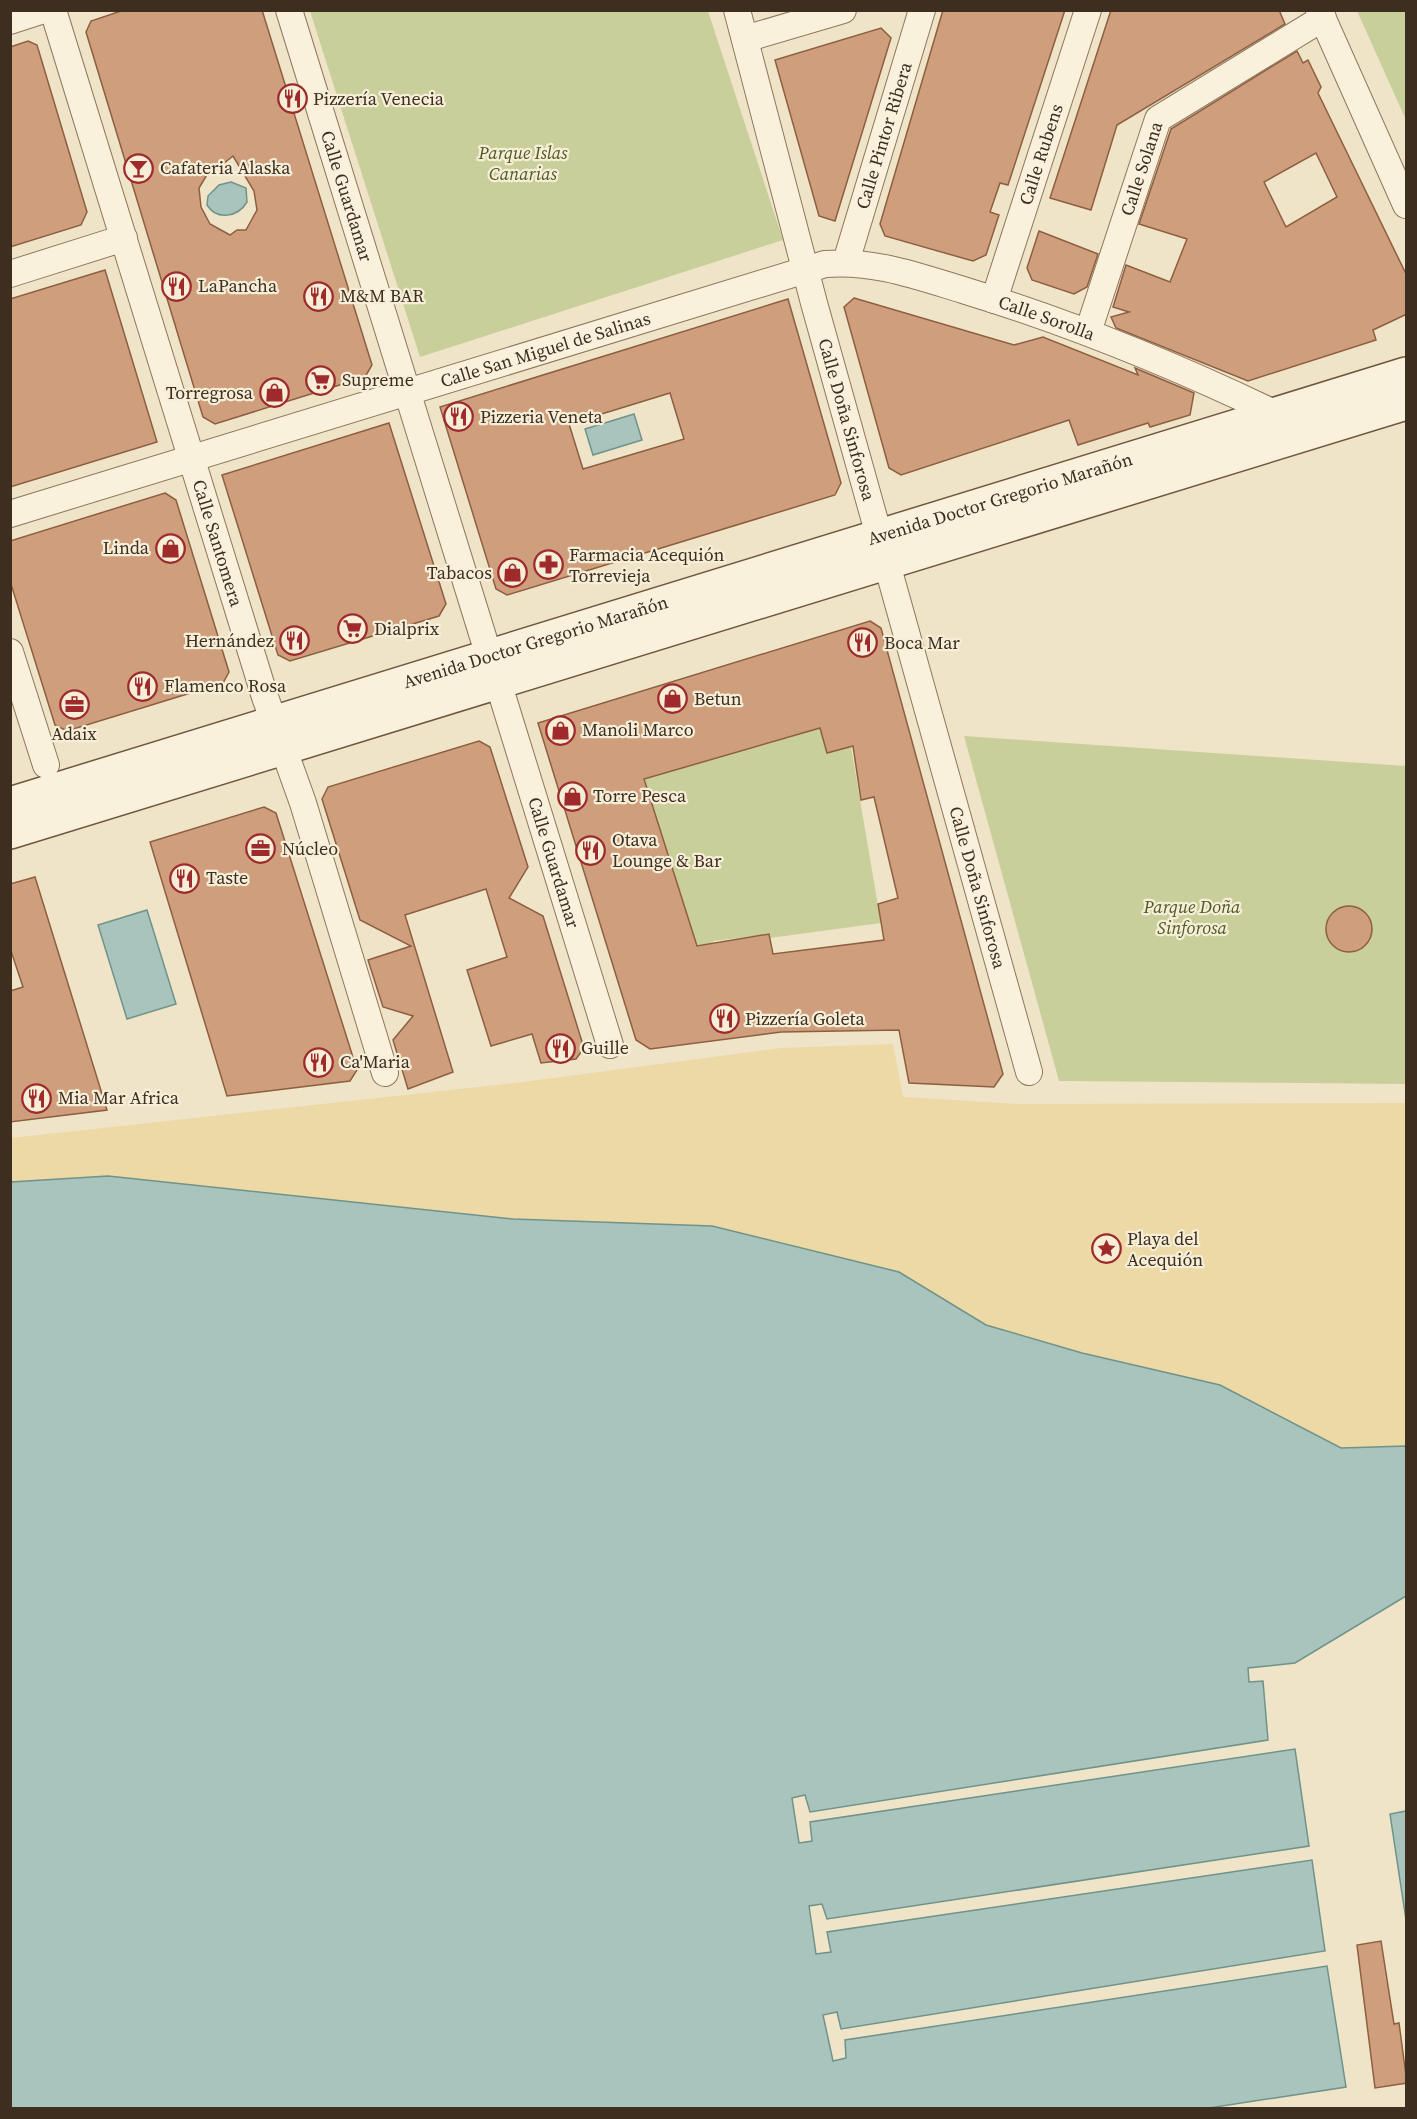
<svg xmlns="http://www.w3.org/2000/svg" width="1417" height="2119" font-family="'Source Serif 4',serif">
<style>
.green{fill:#c9cf9b}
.sand{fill:#ecd9a5}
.water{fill:#a9c4bc;stroke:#6f938a;stroke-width:1.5}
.building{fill:#cf9f7d;stroke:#8d5f41;stroke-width:1.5;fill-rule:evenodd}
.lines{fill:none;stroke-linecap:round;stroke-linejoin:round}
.street-casing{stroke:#8d765c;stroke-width:28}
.secondary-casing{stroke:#6f573f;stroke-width:36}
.street{stroke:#faf1dc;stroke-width:26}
.secondary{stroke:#faf1dc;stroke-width:33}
.labels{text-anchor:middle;stroke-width:4.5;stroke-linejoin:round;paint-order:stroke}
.poi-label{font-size:18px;fill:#3d2e20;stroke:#f7eed8;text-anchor:start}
.street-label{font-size:18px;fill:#3d2e20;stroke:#f7eed8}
.park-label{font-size:18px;font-style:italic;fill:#4d5a26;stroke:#f7eed8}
</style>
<rect width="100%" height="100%" fill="#f0e4c8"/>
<!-- green -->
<g class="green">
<path d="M 310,11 L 708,11 L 783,240 L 420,357 Z"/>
<path d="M 1357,11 L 1406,11 L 1406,120 Z"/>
<path d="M 820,728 L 827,753 L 851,747 L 881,923 L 770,938 L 769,934 L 713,941 L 713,949 L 697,946 L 644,779 Z"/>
<path d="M 964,736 L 1406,766 L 1406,1084 L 1059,1081 Z"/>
</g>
<!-- sand -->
<path class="sand" d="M 893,1044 L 903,1097 L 1018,1104 L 1406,1103 L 1406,1446 L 1341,1448 L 1220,1385 L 1082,1353 L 986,1325 L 899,1272 L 712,1226 L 513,1219 L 108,1176 L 11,1182 L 11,1138 L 523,1082 L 781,1048 Z"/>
<!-- water -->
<g class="water">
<path d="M 231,182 L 246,188 L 247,202 C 238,217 217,221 207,205 L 208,196 L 219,185 Z"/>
<path d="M 634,414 L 642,440 L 593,455 L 585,429 Z"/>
<path d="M 147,910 L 176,1004 L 127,1019 L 98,925 Z"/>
<path d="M 108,1176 L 513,1219 L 712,1226 L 899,1272 L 986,1325 L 1082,1353 L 1220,1385 L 1341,1448 L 1406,1446 L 1406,1596 L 1295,1663 L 1248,1668 L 1249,1682 L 1263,1681 L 1268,1740 L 810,1812 L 805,1795 L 792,1798 L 799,1843 L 812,1841 L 810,1822 L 1295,1749 L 1309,1846 L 827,1919 L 822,1904 L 809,1906 L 816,1954 L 831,1952 L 827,1932 L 1312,1860 L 1325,1951 L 841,2029 L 837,2012 L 823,2015 L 833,2061 L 846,2058 L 845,2040 L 1327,1966 L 1346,2087 L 1209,2108 L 11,2108 L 11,1182 Z"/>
<path d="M 1406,1811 L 1406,1920 L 1390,1814 Z"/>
</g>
<!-- building -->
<g class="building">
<path d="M 124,10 L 262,10 L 372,365 L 365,377 L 215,424 L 203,417 L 86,32 L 91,21 ZM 233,156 L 254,191 L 257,210 L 246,230 L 237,230 L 230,235 L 210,224 L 201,207 L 199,188 L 211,168 L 218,168 Z"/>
<path d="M 943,10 L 1065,10 L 1008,185 L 1000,183 L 990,212 L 999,215 L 986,255 L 973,261 L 885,236 L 880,224 Z"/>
<path d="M 1111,10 L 1279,10 L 1285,24 L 1117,125 L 1091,210 L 1050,198 Z"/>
<path d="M 881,28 L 891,38 L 835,221 L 819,216 L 775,60 Z"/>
<path d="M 28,41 L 37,45 L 87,212 L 81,225 L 10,247 L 10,47 Z"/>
<path d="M 1297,51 L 1303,63 L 1308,60 L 1321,87 L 1318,93 L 1407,276 L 1407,314 L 1373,330 L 1376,340 L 1248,381 L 1116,328 L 1111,317 L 1129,312 L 1113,307 L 1126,265 L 1170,282 L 1187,239 L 1139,224 L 1171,129 ZM 1316,153 L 1337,197 L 1286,227 L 1264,182 Z"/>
<path d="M 1039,231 L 1098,254 L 1087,287 L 1074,294 L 1032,280 L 1027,268 Z"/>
<path d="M 105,270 L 157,442 L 10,487 L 10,299 Z"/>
<path d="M 854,298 L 1014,345 L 1043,337 L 1138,375 L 1135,368 L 1194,393 L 1190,415 L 1150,427 L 1148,423 L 1078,445 L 1069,420 L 901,475 L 889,468 L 844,307 Z"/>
<path d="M 788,299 L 841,483 L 835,495 L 507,595 L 496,589 L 440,407 ZM 670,393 L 684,439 L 583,469 L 569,424 Z"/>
<path d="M 389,423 L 446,604 L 439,616 L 290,661 L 278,655 L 222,475 Z"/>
<path d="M 165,493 L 176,500 L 229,672 L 223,683 L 67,731 L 55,725 L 10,581 L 10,541 Z"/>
<path d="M 870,621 L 881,628 L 1003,1074 L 994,1087 L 909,1083 L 899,1030 L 781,1032 L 650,1049 L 636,1040 L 538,723 ZM 820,728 L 827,753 L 853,746 L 861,800 L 874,797 L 898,898 L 878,904 L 884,940 L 773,954 L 769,934 L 697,946 L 644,779 Z"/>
<path d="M 479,741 L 490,747 L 528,867 L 509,898 L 543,916 L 584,1048 L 576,1059 L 541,1063 L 532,1034 L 491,1046 L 467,970 L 507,957 L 486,889 L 405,915 L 453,1072 L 408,1089 L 393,1040 L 413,1016 L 383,1007 L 368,960 L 411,946 L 360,920 L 322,799 L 328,787 Z"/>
<path d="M 264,807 L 276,813 L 357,1070 L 350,1081 L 227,1096 L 150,842 Z"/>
<path d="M 35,877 L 107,1110 L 10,1122 L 10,991 L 23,987 L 10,948 L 10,884 Z"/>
<circle cx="1349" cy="929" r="23"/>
<path d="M 1381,1941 L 1394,2024 L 1399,2023 L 1407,2083 L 1375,2088 L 1357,1945 Z"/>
</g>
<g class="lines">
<defs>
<g id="street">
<path id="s1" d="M 53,10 L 265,697 L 303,803 L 385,1073"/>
<path id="s2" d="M 289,10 L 489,656"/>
<path id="s3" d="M 737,10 L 814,303 L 1029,1072"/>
<path d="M 1319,10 L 1406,205"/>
<path d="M 10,21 L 44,10"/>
<path d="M 745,39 L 843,10"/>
<path id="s4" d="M 846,262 L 922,10"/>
<path d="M 10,274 L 124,238"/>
<path id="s5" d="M 994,300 L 1088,10"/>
<path id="s6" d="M 1088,332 L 1158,119 L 1323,18"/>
<path id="s7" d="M 10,514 L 825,264 C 874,260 917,276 963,290 C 1071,323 1174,365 1276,414"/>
<path d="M 10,652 L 46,765"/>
<path id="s8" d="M 498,682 L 610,1045"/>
</g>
<g id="secondary">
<path id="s9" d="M 10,804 L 1406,374"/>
<path d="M 10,832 L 1406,403"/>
</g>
</defs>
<!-- street casing -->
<use href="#street" class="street-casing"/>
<!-- secondary casing -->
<use href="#secondary" class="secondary-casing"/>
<!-- street -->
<use href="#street" class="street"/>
<!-- secondary -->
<use href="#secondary" class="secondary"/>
</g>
<!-- icons -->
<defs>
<symbol id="restaurant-ring" viewBox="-11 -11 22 22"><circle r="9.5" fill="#f7eed8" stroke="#9e2a2b" stroke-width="1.5"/><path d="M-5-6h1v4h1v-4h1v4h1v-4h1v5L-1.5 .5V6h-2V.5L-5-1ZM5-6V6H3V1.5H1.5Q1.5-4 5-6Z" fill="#9e2a2b"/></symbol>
<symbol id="bar-ring" viewBox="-11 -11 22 22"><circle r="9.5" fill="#f7eed8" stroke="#9e2a2b" stroke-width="1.5"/><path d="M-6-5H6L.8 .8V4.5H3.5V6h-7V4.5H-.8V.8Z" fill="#9e2a2b"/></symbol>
<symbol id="supermarket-ring" viewBox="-11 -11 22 22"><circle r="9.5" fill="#f7eed8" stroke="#9e2a2b" stroke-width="1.5"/><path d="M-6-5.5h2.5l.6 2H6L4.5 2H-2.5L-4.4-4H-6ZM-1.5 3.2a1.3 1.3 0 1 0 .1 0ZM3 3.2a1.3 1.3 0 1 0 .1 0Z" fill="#9e2a2b"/></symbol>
<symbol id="shop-ring" viewBox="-11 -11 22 22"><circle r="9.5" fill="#f7eed8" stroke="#9e2a2b" stroke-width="1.5"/><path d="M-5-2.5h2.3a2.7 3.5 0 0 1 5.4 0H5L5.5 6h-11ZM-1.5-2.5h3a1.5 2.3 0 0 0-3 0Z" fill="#9e2a2b"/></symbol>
<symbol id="pharmacy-ring" viewBox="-11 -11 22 22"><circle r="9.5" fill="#f7eed8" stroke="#9e2a2b" stroke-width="1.5"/><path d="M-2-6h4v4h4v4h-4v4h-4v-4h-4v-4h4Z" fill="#9e2a2b"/></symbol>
<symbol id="office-ring" viewBox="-11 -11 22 22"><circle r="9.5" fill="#f7eed8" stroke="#9e2a2b" stroke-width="1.5"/><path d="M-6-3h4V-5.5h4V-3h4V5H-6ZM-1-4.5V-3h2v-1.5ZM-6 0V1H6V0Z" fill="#9e2a2b"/></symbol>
<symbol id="sight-ring" viewBox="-11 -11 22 22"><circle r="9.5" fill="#f7eed8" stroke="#9e2a2b" stroke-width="1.5"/><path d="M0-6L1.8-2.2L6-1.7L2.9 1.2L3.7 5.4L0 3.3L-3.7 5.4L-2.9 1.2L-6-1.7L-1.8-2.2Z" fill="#9e2a2b"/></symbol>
</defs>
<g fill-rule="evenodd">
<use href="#restaurant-ring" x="276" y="82" width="33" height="33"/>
<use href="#bar-ring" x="122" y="152" width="33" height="33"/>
<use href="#restaurant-ring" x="160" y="270" width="33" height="33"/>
<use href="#restaurant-ring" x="302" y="280" width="33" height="33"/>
<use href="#supermarket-ring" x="304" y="364" width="33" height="33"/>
<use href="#shop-ring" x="258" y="376" width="33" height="33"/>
<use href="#restaurant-ring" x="442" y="400" width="33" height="33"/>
<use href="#shop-ring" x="154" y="532" width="33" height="33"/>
<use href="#pharmacy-ring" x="532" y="548" width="33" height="33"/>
<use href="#shop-ring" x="496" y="556" width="33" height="33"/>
<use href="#supermarket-ring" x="336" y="612" width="33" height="33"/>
<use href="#restaurant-ring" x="278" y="624" width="33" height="33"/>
<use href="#restaurant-ring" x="846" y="626" width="33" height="33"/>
<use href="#restaurant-ring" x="126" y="670" width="33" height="33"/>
<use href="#shop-ring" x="656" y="682" width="33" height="33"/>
<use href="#office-ring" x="58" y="688" width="33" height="33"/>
<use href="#shop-ring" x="544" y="714" width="33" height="33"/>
<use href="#shop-ring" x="556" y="780" width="33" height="33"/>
<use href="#office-ring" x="244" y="832" width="33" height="33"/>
<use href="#restaurant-ring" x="574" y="834" width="33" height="33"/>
<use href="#restaurant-ring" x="168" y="862" width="33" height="33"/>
<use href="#restaurant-ring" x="708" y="1002" width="33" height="33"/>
<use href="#restaurant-ring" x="544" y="1032" width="33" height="33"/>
<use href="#restaurant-ring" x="302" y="1046" width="33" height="33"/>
<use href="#restaurant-ring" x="20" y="1082" width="33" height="33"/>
<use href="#sight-ring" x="1090" y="1232" width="33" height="33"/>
</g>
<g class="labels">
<!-- poi labels -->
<g class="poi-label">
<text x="313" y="105">Pizzería Venecia</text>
<text x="160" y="174">Cafateria Alaska</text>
<text x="198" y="292">LaPancha</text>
<text x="340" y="302">M&amp;M BAR</text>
<text x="342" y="386">Supreme</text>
<text x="253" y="399" text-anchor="end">Torregrosa</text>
<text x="480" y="423">Pizzeria Veneta</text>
<text x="149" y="554" text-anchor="end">Linda</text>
<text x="569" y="561">Farmacia Acequión<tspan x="569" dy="21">Torrevieja</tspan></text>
<text x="492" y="579" text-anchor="end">Tabacos</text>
<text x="374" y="635">Dialprix</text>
<text x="274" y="647" text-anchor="end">Hernández</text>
<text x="884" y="649">Boca Mar</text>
<text x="164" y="692">Flamenco Rosa</text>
<text x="694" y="705">Betun</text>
<text x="582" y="736">Manoli Marco</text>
<text x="74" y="740" text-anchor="middle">Adaix</text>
<text x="593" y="802">Torre Pesca</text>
<text x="612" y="846">Otava<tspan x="612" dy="21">Lounge &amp; Bar</tspan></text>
<text x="282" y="855">Núcleo</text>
<text x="206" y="884">Taste</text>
<text x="745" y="1025">Pizzería Goleta</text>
<text x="581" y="1054">Guille</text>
<text x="340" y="1068">Ca'Maria</text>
<text x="58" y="1104">Mia Mar Africa</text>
<text x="1127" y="1245">Playa del<tspan x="1127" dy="21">Acequión</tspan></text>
</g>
<!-- street labels -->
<g class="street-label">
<text dy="6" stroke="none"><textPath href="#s4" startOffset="132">Calle Pintor Ribera</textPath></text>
<text dy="6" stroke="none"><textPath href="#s5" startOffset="153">Calle Rubens</textPath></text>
<text dy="6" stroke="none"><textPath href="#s6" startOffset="172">Calle Solana</textPath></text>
<text dy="6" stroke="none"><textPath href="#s2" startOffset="195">Calle Guardamar</textPath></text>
<text dy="6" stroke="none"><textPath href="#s7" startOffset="1082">Calle Sorolla</textPath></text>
<text dy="6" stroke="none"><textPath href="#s7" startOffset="560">Calle San Miguel de Salinas</textPath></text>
<text dy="6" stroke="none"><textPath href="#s3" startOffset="424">Calle Doña Sinforosa</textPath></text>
<text dy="6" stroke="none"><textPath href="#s9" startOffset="1036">Avenida Doctor Gregorio Marañón</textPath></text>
<text dy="6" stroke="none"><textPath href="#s1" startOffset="558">Calle Santomera</textPath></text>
<text dy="6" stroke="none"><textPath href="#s9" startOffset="550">Avenida Doctor Gregorio Marañón</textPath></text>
<text dy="6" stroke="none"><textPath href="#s8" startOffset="189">Calle Guardamar</textPath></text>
<text dy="6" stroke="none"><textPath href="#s3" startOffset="910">Calle Doña Sinforosa</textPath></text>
</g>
<!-- park labels -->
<g class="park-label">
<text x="523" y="159">Parque Islas<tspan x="523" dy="21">Canarias</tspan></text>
<text x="1192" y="913">Parque Doña<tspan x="1192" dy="21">Sinforosa</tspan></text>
</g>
</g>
<!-- border -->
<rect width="1417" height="2119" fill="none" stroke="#3d2e20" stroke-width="24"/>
</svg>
